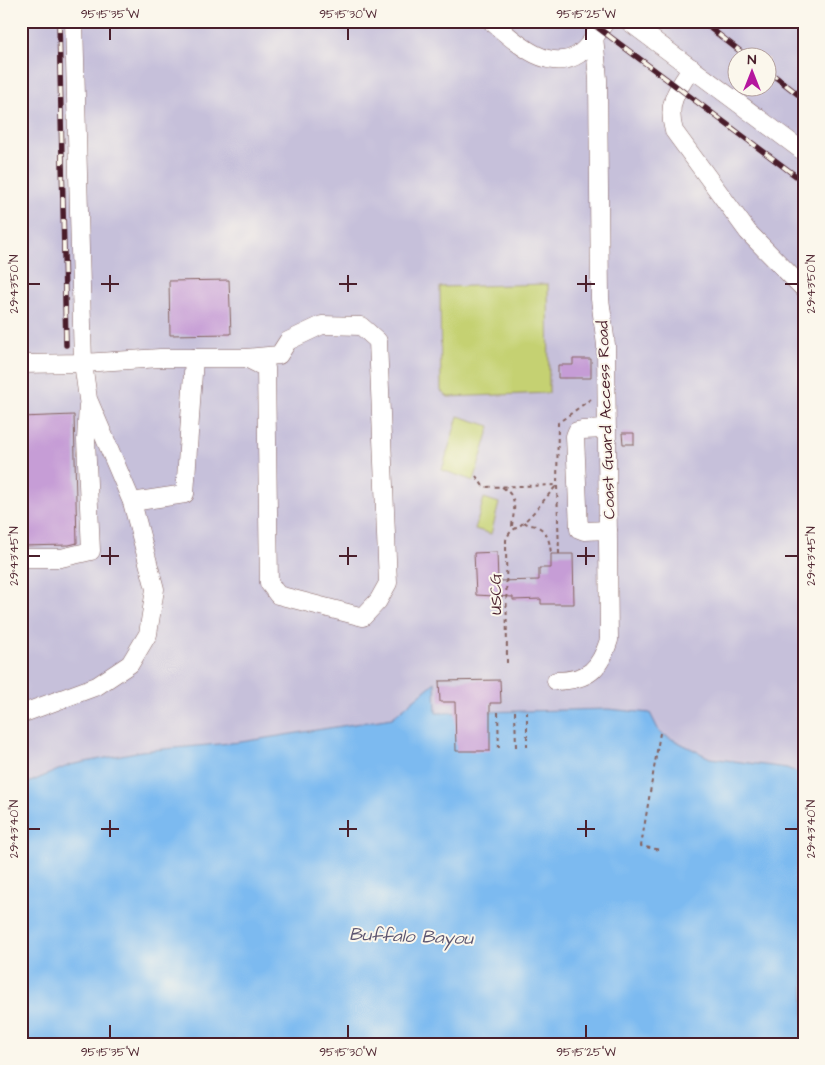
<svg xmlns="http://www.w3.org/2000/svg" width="825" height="1065" font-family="'Architects Daughter',sans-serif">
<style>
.industrial{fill:#c6c0da;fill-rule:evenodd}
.green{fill:#c5d172;stroke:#88784e}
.water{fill:#7cbaf0;stroke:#636c8e}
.building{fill:#c69dd6}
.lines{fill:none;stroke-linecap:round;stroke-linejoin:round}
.minor-casing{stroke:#856260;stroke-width:19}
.path{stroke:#856260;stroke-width:2;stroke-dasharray:4 4;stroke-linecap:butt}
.minor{stroke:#fff;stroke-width:18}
.rail-casing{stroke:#4a1f2b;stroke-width:5.5}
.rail{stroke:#fbf7ec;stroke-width:4;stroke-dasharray:11;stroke-linecap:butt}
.ticks{fill:none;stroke:#4a1f2b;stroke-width:2}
.labels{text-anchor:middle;stroke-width:4;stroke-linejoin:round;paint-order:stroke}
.street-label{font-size:16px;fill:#4a1f2b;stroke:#fbf7ec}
.water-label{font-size:18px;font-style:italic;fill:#5c5570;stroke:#fbf7ec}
.neatline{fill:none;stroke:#4a1f2b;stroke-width:2}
.ticks-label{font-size:12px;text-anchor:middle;fill:#4a1f2b}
</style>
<rect width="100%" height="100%" fill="#fbf7ec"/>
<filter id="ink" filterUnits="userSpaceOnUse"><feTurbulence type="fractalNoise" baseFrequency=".02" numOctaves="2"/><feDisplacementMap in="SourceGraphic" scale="10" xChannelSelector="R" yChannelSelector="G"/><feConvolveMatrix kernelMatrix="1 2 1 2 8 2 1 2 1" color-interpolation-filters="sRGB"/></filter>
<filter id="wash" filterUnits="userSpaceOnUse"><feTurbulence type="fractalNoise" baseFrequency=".0096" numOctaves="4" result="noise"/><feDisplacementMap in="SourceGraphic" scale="20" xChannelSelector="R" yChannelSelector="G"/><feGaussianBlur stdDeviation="1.12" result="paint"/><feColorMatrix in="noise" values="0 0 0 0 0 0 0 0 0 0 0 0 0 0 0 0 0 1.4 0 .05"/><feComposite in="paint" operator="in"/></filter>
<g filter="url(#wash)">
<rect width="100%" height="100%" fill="#f3dec1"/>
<!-- industrial -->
<path class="industrial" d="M 21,21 L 782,21 L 804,27 L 804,776 L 787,768 L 710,758 L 660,733 L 607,709 L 435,713 L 435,683 L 392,718 L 241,742 L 141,751 L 70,765 L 21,788 ZM 738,58 L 768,58 L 768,88 L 738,88 Z"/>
<!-- green -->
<g class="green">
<path d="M 548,284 L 549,393 L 448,397 L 441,391 L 440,287 Z"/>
<path d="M 458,416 L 490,426 L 474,481 L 442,470 Z"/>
<path d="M 484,498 L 499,503 L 491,534 L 475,529 Z"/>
</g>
<!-- water -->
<path class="water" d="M 435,682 L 436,713 L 608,709 L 650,713 L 660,733 L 710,758 L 787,768 L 804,776 L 804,1044 L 21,1044 L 21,786 L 70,765 L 141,751 L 241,742 L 392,718 Z"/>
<g id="blocks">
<!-- building -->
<g class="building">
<path d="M 229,280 L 231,334 L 170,335 L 169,281 Z"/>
<path d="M 573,359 L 591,359 L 591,378 L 558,378 L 558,365 L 573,365 Z"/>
<path d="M 74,415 L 77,543 L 69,545 L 21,546 L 21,417 Z"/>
<path d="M 622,433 L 634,433 L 634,444 L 623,444 Z"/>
<path d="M 497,552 L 498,581 L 539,580 L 539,568 L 551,568 L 551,554 L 573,554 L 574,604 L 541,604 L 541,599 L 513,600 L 513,597 L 476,595 L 474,553 Z"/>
<path d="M 500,680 L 501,703 L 490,703 L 490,751 L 456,751 L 455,702 L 440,702 L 439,681 Z"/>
</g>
</g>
</g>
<g filter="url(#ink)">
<use href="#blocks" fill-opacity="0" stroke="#856260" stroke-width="1"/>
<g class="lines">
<defs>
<g id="minor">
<path d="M 491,21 C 512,39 548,75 579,54 C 590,46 598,32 606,21"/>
<path d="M 628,21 L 804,152"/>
<path d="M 692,68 C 677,90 666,103 674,131 L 748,232 L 804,289"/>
<path d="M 21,364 L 83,363 L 160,358 L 246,358 L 266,368 L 269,583 L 278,595 L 363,617 L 378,601 L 388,583 L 378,341 L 361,326 L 322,325 L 288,341 L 279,355 L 246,358"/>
<path d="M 607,429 L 582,430 L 577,431 L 575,436 L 579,529 L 584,531 L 608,530"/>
<path d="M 132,502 L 185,494 L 194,358"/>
<path d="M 21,558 L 61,558 L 91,551 L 86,440 L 88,405"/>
<path d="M 556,681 C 588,680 599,671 609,640 L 606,345 L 600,299 L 598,79 L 594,36"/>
<path d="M 21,714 L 97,686 L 130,664 L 148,634 L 155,589 L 132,502 L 88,399 L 83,363 L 74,21"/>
</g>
</defs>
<!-- minor casing -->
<use href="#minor" class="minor-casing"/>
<!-- path -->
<g class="path">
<path d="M 476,476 L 483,486 L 486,487 L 557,485"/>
<path d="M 502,487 C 519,498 514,508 512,526 L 513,528"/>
<path d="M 524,522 C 528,525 532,525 536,526 C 548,531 550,543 551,554"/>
<path d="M 559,554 L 557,485 L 558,423 L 592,398"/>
<path d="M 507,663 L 506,540 C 511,527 517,530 525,521 C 537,510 546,497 557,485"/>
<path d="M 515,711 L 516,747"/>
<path d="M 527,711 L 527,747"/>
<path d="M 498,712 L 499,753"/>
<path d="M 660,733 L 641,846 L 660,850"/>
</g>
<!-- minor -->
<use href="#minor" class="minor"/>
<defs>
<g id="rail">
<path d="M 59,21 L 66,345"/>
<path d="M 589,21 L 804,182"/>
<path d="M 701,21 L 749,58"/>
<path d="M 768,71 L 804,99"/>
</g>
</defs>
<!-- rail casing -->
<use href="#rail" class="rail-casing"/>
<!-- rail -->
<use href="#rail" class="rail"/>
</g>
</g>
<!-- ticks -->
<path class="ticks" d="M 110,28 L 110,40M 348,28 L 348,40M 586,28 L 586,40M 110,275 L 110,292M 348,275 L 348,292M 586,275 L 586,292M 28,284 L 40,284M 101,284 L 119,284M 339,284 L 357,284M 577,284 L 595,284M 785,284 L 798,284M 110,547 L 110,565M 348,547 L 348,565M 586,547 L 586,565M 28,556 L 40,556M 101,556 L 119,556M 339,556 L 357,556M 577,556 L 595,556M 785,556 L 798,556M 110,820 L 110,837M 348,820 L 348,837M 586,820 L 586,837M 28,829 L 40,829M 101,829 L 119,829M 339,829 L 357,829M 577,829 L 595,829M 785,829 L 798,829M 110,1025 L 110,1038M 348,1025 L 348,1038M 586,1025 L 586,1038"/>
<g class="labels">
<!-- street labels -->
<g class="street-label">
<text transform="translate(605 420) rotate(-92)" y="6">Coast Guard Access Road</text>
<text transform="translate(495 594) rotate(-91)" y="6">USCG</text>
</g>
<!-- water labels -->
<g class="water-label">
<text transform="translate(411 936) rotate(2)" y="6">Buffalo Bayou</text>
</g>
</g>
<!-- margin -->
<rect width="825" height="1065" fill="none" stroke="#fbf7ec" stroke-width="55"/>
<!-- north arrow -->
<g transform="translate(752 72)"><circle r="24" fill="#fbf7ec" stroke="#b4a19f"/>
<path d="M0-4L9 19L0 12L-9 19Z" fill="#b5179e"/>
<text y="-8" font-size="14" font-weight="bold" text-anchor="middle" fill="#4a1f2b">N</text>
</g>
<rect x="28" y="28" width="770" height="1010" class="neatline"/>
<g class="ticks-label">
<text x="110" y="18">95°15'35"W</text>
<text x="348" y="18">95°15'30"W</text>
<text x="586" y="18">95°15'25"W</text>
<text transform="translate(14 284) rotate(-90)" y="4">29°43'50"N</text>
<text transform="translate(811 284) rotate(-90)" y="4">29°43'50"N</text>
<text transform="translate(14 556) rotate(-90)" y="4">29°43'45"N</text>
<text transform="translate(811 556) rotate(-90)" y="4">29°43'45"N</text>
<text transform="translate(14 829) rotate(-90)" y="4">29°43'40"N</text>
<text transform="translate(811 829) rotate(-90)" y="4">29°43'40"N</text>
<text x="110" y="1056">95°15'35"W</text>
<text x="348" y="1056">95°15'30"W</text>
<text x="586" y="1056">95°15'25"W</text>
</g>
</svg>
